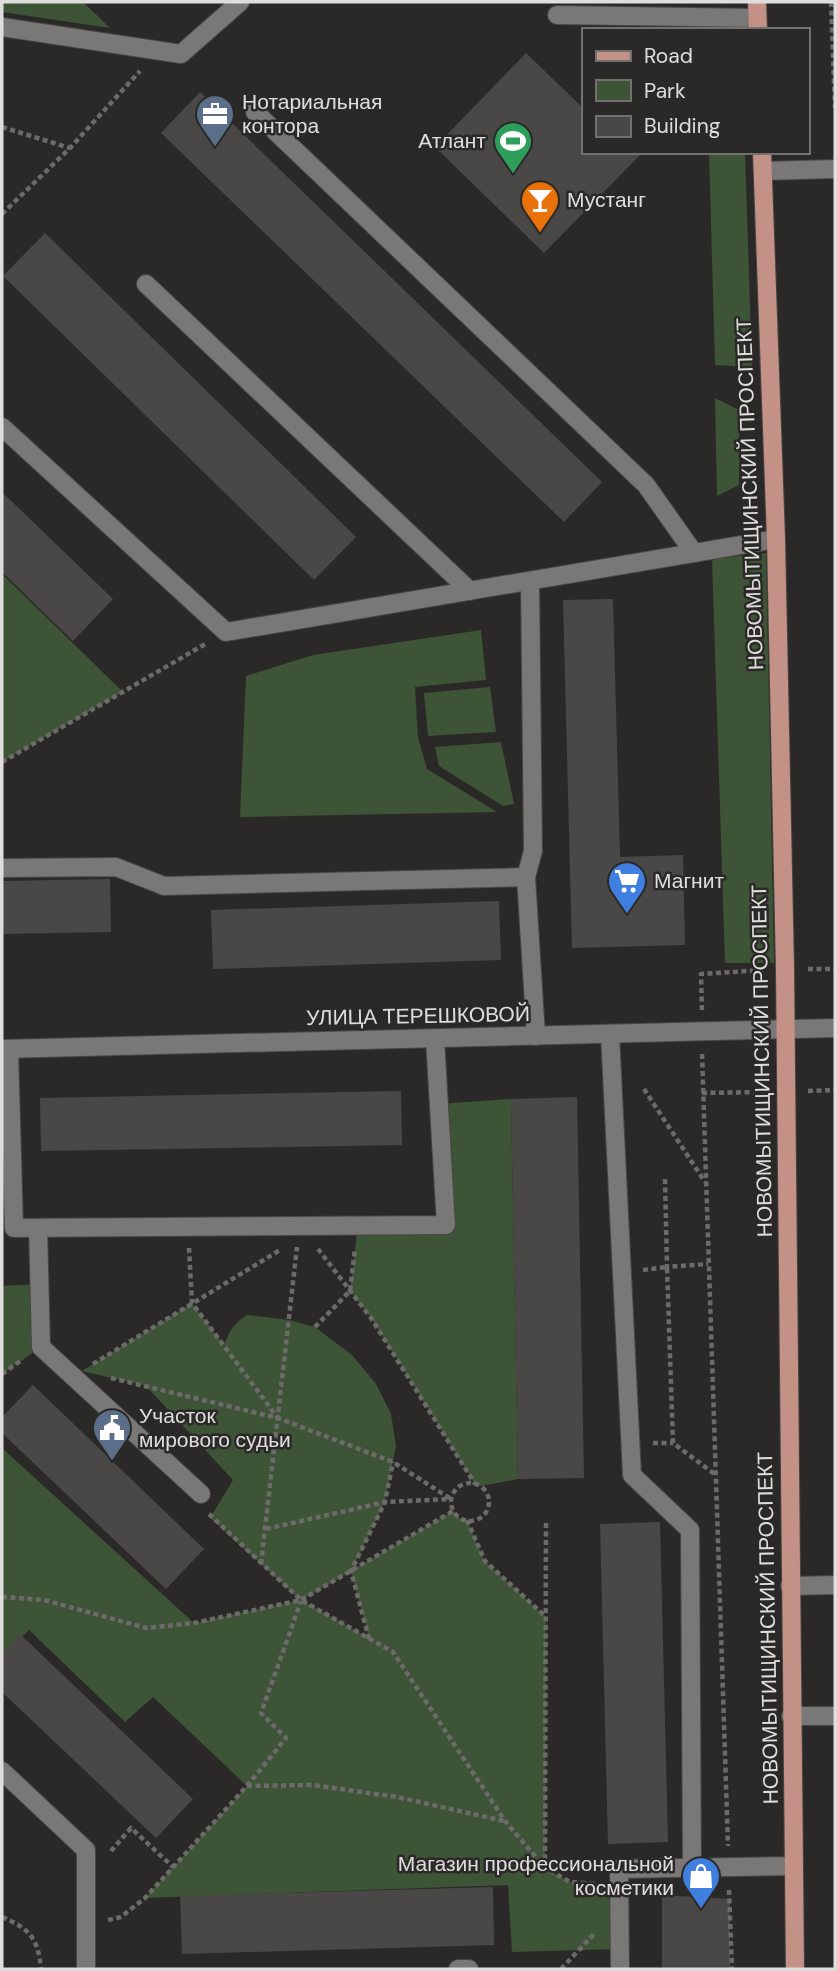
<svg xmlns="http://www.w3.org/2000/svg" width="837" height="1971" font-family="'DM Sans',sans-serif">
<style>
.green{fill:#3d5436;fill-rule:evenodd}
.building{fill:#4a4846}
.lines{fill:none;stroke-linecap:round;stroke-linejoin:round}
.minor-casing{stroke:#494746;stroke-width:20}
.major-casing{stroke:#494746;stroke-width:20}
.path{stroke:#6d6b6a;stroke-width:4.5;stroke-dasharray:5 3.5;stroke-linecap:butt}
.minor{stroke:#7a7876;stroke-width:18}
.major{stroke:#c39185;stroke-width:18}
.labels{text-anchor:middle;stroke-width:5;stroke-linejoin:round;paint-order:stroke}
.poi-label{font-size:21px;fill:#e0dedd;stroke:#2b2928;text-anchor:start}
.street-label{font-size:21px;fill:#e0dedd;stroke:#2b2928}
</style>
<rect width="100%" height="100%" fill="#2b2928"/>
<!-- green -->
<g class="green">
<path d="M 2,2 L 83,2 L 110,28 L 2,12 Z"/>
<path d="M 709,152 L 745,152 L 752,367 L 715,365 Z"/>
<path d="M 715,398 L 739,410 L 739,485 L 717,496 Z"/>
<path d="M 766,553 L 774,963 L 725,963 L 712,559 Z"/>
<path d="M 2,574 L 123,692 L 2,762 Z"/>
<path d="M 481,630 L 486,680 L 415,687 L 418,738 L 427,769 L 497,812 L 240,817 L 246,676 L 313,655 Z"/>
<path d="M 490,687 L 496,732 L 428,736 L 424,693 Z"/>
<path d="M 501,742 L 514,804 L 503,806 L 439,766 L 435,747 Z"/>
<path d="M 511,1099 L 518,1479 L 481,1486 L 475,1484 L 371,1318 L 350,1291 L 358,1225 L 446,1224 L 439,1104 Z"/>
<path d="M 40,1284 L 41,1347 L 2,1374 L 2,1286 Z"/>
<path d="M 192,1303 L 224,1345 C 230,1331 233,1324 247,1315 L 289,1320 L 315,1327 L 352,1355 L 376,1384 L 391,1414 L 396,1446 L 385,1502 L 352,1570 L 453,1511 L 461,1519 L 467,1520 L 485,1561 L 546,1617 L 545,1868 L 570,1882 L 618,1886 L 620,1949 L 512,1952 L 508,1885 L 145,1898 L 247,1786 L 153,1697 L 125,1722 L 29,1630 L 2,1657 L 2,1448 L 194,1623 L 300,1600 L 210,1518 L 233,1480 L 146,1386 L 82,1371 ZM 350,1572 L 351,1572 L 369,1638 L 302,1600 Z"/>
</g>
<!-- building -->
<g class="building">
<path d="M 526,53 L 583,108 L 583,152 L 643,152 L 544,253 L 435,147 Z"/>
<path d="M 200,92 L 602,482 L 564,522 L 161,133 Z"/>
<path d="M 45,233 L 356,537 L 314,580 L 3,276 Z"/>
<path d="M 2,492 L 113,599 L 73,641 L 2,572 Z"/>
<path d="M 613,599 L 620,857 L 683,855 L 685,945 L 572,948 L 563,600 Z"/>
<path d="M 110,879 L 111,932 L 2,934 L 2,881 Z"/>
<path d="M 499,901 L 501,960 L 213,969 L 211,910 Z"/>
<path d="M 401,1091 L 402,1145 L 41,1151 L 40,1098 Z"/>
<path d="M 577,1097 L 584,1478 L 518,1479 L 511,1099 Z"/>
<path d="M 33,1385 L 204,1549 L 166,1589 L 2,1433 L 2,1417 Z"/>
<path d="M 660,1522 L 668,1842 L 608,1844 L 600,1524 Z"/>
<path d="M 20,1634 L 193,1799 L 156,1838 L 2,1692 L 2,1654 Z"/>
<path d="M 493,1887 L 494,1945 L 182,1954 L 180,1896 Z"/>
<path d="M 662,1895 L 730,1899 L 730,1969 L 662,1969 Z"/>
</g>
<g class="lines">
<defs>
<g id="minor">
<path d="M 557,15 L 757,18"/>
<path d="M 2,27 L 181,54 L 240,2"/>
<path d="M 255,112 L 646,485 L 694,553"/>
<path d="M 763,171 L 835,169"/>
<path d="M 146,284 L 470,591"/>
<path d="M 2,427 L 226,632 L 776,539"/>
<path d="M 2,868 L 116,867 L 164,886 L 526,877 L 536,1036"/>
<path d="M 526,877 L 533,851 L 530,581"/>
<path d="M 610,1034 L 632,1475 L 690,1530 L 692,1868"/>
<path d="M 2,1049 L 835,1028"/>
<path d="M 9,1049 L 14,1228 L 446,1225 L 435,1039"/>
<path d="M 38,1228 L 41,1347 L 201,1494"/>
<path d="M 790,1586 L 835,1585"/>
<path d="M 791,1716 L 835,1716"/>
<path d="M 2,1771 L 86,1850 L 86,1969"/>
<path d="M 458,1969 L 469,1969"/>
<path d="M 620,1969 L 619,1869 L 794,1866"/>
</g>
<g id="major">
<path d="M 757,2 L 758,30"/>
<path d="M 762,152 L 776,539 L 785,969 L 795,1969"/>
</g>
</defs>
<!-- minor casing -->
<use href="#minor" class="minor-casing"/>
<!-- major casing -->
<use href="#major" class="major-casing"/>
<!-- path -->
<g class="path">
<path d="M 831,2 L 835,108"/>
<path d="M 2,127 L 70,148"/>
<path d="M 2,214 L 70,148 L 140,71"/>
<path d="M 2,762 L 207,643"/>
<path d="M 808,969 L 835,969"/>
<path d="M 702,1010 L 701,974 L 764,970"/>
<path d="M 702,1054 L 728,1846"/>
<path d="M 644,1089 L 705,1182"/>
<path d="M 808,1091 L 835,1090"/>
<path d="M 702,1093 L 764,1092"/>
<path d="M 665,1179 L 667,1267 L 708,1264"/>
<path d="M 189,1248 L 192,1303 L 277,1417"/>
<path d="M 318,1249 L 371,1318 L 475,1484"/>
<path d="M 643,1270 L 667,1267 L 673,1443 L 716,1475"/>
<path d="M 315,1327 L 350,1291 L 355,1248"/>
<path d="M 93,1364 L 280,1250"/>
<path d="M 2,1374 L 23,1359"/>
<path d="M 111,1378 L 278,1418 L 393,1462 L 451,1499"/>
<path d="M 653,1443 L 673,1443"/>
<circle cx="470" cy="1502" r="19"/>
<path d="M 209,1514 L 301,1600 L 393,1652 L 505,1821 L 545,1868 L 570,1882 L 596,1884"/>
<path d="M 467,1520 L 485,1561 L 546,1617"/>
<path d="M 266,1529 L 385,1502 L 450,1499"/>
<path d="M 261,1564 L 297,1247"/>
<path d="M 2,1597 L 44,1600 L 146,1628 L 194,1623 L 301,1600 L 453,1511"/>
<path d="M 369,1639 L 351,1571 L 385,1502 L 393,1462"/>
<path d="M 247,1786 L 313,1785 L 397,1797 L 504,1821"/>
<path d="M 111,1851 L 131,1828 L 173,1867"/>
<path d="M 545,1868 L 546,1520"/>
<path d="M 729,1890 L 732,1969"/>
<path d="M 2,1917 C 30,1929 38,1938 41,1969"/>
<path d="M 108,1920 L 121,1917 L 145,1898 L 247,1786 L 286,1738 L 261,1713 L 301,1601"/>
<path d="M 561,1969 L 596,1932"/>
</g>
<!-- minor -->
<use href="#minor" class="minor"/>
<!-- major -->
<use href="#major" class="major"/>
</g>
<!-- icons -->
<defs>
<symbol id="office-pin" viewBox="-11 -11 22 30"><path d="M0 17L-7.5 6A9.5 9.5 0 1 1 7.5 6Z" fill="#5c6f8a" stroke="#2b2928"/><path d="M-6-3h4V-5.5h4V-3h4V5H-6ZM-1-4.5V-3h2v-1.5ZM-6 0V1H6V0Z" fill="#fff"/></symbol>
<symbol id="stadium-pin" viewBox="-11 -11 22 30"><path d="M0 17L-7.5 6A9.5 9.5 0 1 1 7.5 6Z" fill="#2e9e5b" stroke="#2b2928"/><path d="M0-5a6.5 5 0 1 0 0 10a6.5 5 0 1 0 0-10ZM-3.5-1.8h7v3.6h-7Z" fill="#fff"/></symbol>
<symbol id="bar-pin" viewBox="-11 -11 22 30"><path d="M0 17L-7.5 6A9.5 9.5 0 1 1 7.5 6Z" fill="#e8710a" stroke="#2b2928"/><path d="M-6-5H6L.8 .8V4.5H3.5V6h-7V4.5H-.8V.8Z" fill="#fff"/></symbol>
<symbol id="supermarket-pin" viewBox="-11 -11 22 30"><path d="M0 17L-7.5 6A9.5 9.5 0 1 1 7.5 6Z" fill="#3f7fe0" stroke="#2b2928"/><path d="M-6-5.5h2.5l.6 2H6L4.5 2H-2.5L-4.4-4H-6ZM-1.5 3.2a1.3 1.3 0 1 0 .1 0ZM3 3.2a1.3 1.3 0 1 0 .1 0Z" fill="#fff"/></symbol>
<symbol id="civic-pin" viewBox="-11 -11 22 30"><path d="M0 17L-7.5 6A9.5 9.5 0 1 1 7.5 6Z" fill="#5c6f8a" stroke="#2b2928"/><path d="M-.6-6.5H3V-4.5H.6V-3L4-1V1h2V6H-6V1h2V-1L-.6-3ZM-1.2 2.5V6h2.4V2.5Z" fill="#fff"/></symbol>
<symbol id="shop-pin" viewBox="-11 -11 22 30"><path d="M0 17L-7.5 6A9.5 9.5 0 1 1 7.5 6Z" fill="#3f7fe0" stroke="#2b2928"/><path d="M-5-2.5h2.3a2.7 3.5 0 0 1 5.4 0H5L5.5 6h-11ZM-1.5-2.5h3a1.5 2.3 0 0 0-3 0Z" fill="#fff"/></symbol>
</defs>
<g fill-rule="evenodd">
<use href="#office-pin" x="193" y="92" width="44" height="60"/>
<use href="#stadium-pin" x="491" y="119" width="44" height="60"/>
<use href="#bar-pin" x="518" y="178" width="44" height="60"/>
<use href="#supermarket-pin" x="605" y="859" width="44" height="60"/>
<use href="#civic-pin" x="90" y="1406" width="44" height="60"/>
<use href="#shop-pin" x="679" y="1854" width="44" height="60"/>
</g>
<g class="labels">
<!-- poi labels -->
<g class="poi-label">
<text x="242" y="109">Нотариальная<tspan x="242" dy="24">контора</tspan></text>
<text x="486" y="148" text-anchor="end">Атлант</text>
<text x="567" y="207">Мустанг</text>
<text x="654" y="888">Магнит</text>
<text x="139" y="1423">Участок<tspan x="139" dy="24">мирового судьи</tspan></text>
<text x="674" y="1871" text-anchor="end">Магазин профессиональной<tspan x="674" dy="24">косметики</tspan></text>
</g>
<!-- street labels -->
<g class="street-label">
<text transform="translate(750 494) rotate(-92)" y="7">НОВОМЫТИЩИНСКИЙ ПРОСПЕКТ</text>
<text transform="translate(418 1016) rotate(-1)" y="7">УЛИЦА ТЕРЕШКОВОЙ</text>
<text transform="translate(762 1061) rotate(-91)" y="7">НОВОМЫТИЩИНСКИЙ ПРОСПЕКТ</text>
<text transform="translate(768 1628) rotate(-91)" y="7">НОВОМЫТИЩИНСКИЙ ПРОСПЕКТ</text>
</g>
</g>
<!-- border -->
<rect width="837" height="1971" fill="none" stroke="#e0dedd" stroke-width="7"/>
<!-- legend -->
<rect x="582" y="28" width="228" height="126" fill="#2b2928" stroke="#737170" stroke-width="2"/>
<rect x="596" y="51" width="35" height="10" fill="#c39185" stroke="#737170" stroke-width="2"/>
<text x="644" y="63" font-size="21" fill="#e0dedd">Road</text>
<rect x="596" y="80" width="35" height="21" fill="#3d5436" stroke="#737170" stroke-width="2"/>
<text x="644" y="98" font-size="21" fill="#e0dedd">Park</text>
<rect x="596" y="116" width="35" height="21" fill="#4a4846" stroke="#737170" stroke-width="2"/>
<text x="644" y="133" font-size="21" fill="#e0dedd">Building</text>
</svg>
